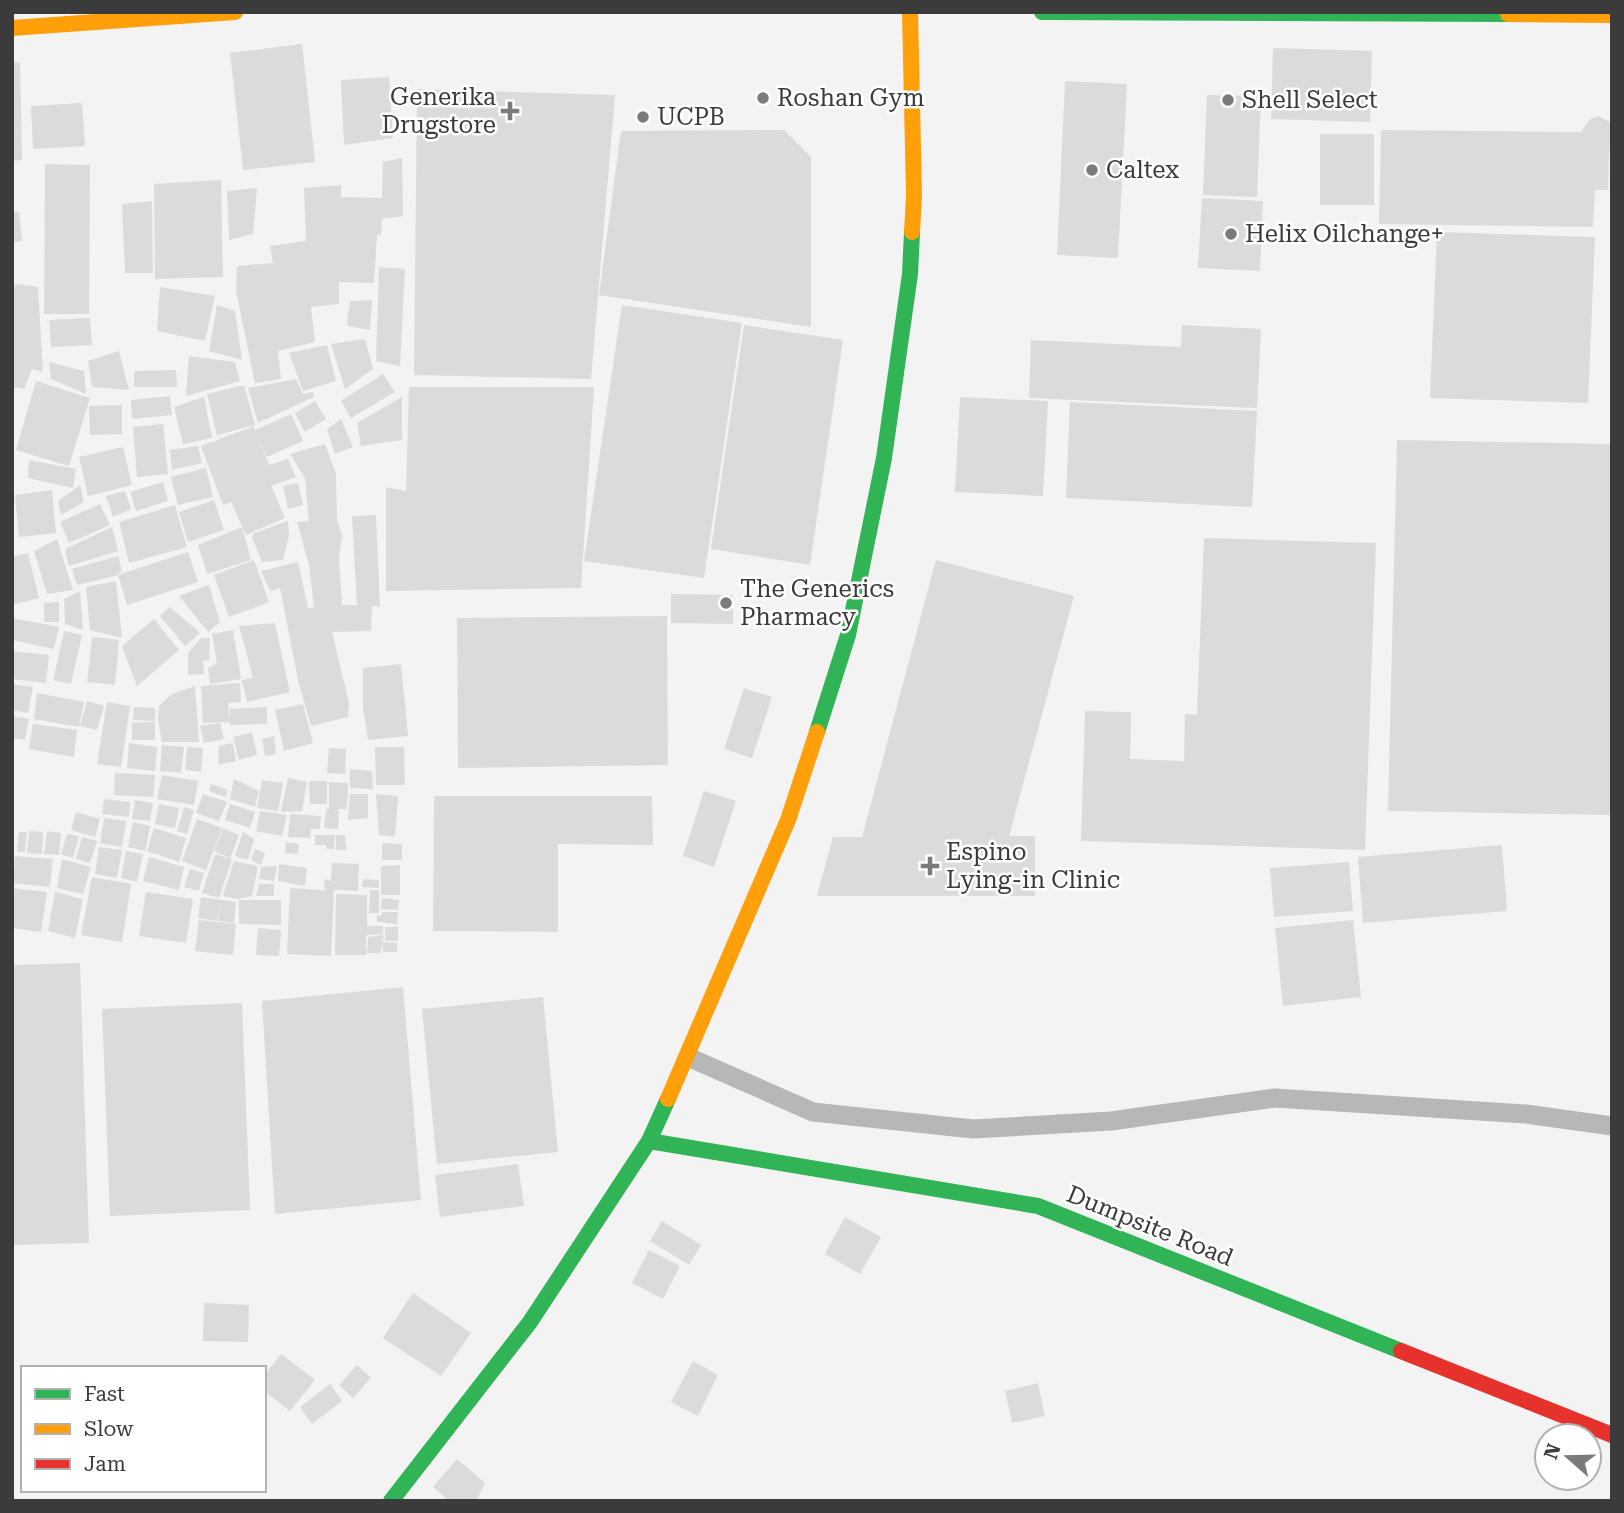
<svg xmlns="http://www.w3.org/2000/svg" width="1624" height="1513" font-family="'Roboto Serif',serif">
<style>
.building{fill:#dbdadc}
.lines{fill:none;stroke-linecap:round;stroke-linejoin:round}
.lane{stroke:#b7b7b8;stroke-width:19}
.fast{stroke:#30b455;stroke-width:16}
.slow{stroke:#ff9f0a;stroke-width:16}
.jam{stroke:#e5322d;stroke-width:16}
.poi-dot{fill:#7b7b7c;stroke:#fff;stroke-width:2.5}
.labels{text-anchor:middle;stroke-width:5;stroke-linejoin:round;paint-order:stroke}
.poi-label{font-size:24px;fill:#3b3b3c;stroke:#fff;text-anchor:start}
.street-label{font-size:24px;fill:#3b3b3c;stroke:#fff}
</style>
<rect width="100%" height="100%" fill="#f3f3f4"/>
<!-- building -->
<g class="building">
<path d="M 302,44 L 315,162 L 243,170 L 230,53 Z"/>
<path d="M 1273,48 L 1372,51 L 1370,122 L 1271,119 Z"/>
<path d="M 12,62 L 20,63 L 22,160 L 12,161 Z"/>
<path d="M 389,77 L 393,138 L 344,145 L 341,80 Z"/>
<path d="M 1065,81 L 1127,84 L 1118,258 L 1057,255 Z"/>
<path d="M 417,89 L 615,95 L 591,379 L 414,375 Z"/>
<path d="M 1207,95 L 1261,96 L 1257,197 L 1203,195 Z"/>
<path d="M 82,103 L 85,146 L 33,149 L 31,106 Z"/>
<path d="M 1598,116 L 1612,123 L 1612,149 L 1609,152 L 1608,190 L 1595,190 L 1593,227 L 1379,224 L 1381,130 L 1581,132 L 1590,119 Z"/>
<path d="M 784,130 L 811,157 L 811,327 L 599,295 L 621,131 Z"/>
<rect x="1320" y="134" width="54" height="71"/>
<path d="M 402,158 L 403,216 L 382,219 L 381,235 L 377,235 L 374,283 L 339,282 L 339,304 L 311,307 L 315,342 L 278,351 L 281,379 L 255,383 L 236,291 L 237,266 L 273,263 L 270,246 L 306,241 L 304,188 L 341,185 L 341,197 L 382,198 L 383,162 Z"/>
<path d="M 45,164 L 90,165 L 89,314 L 44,314 Z"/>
<path d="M 221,180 L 223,277 L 155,279 L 154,184 Z"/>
<path d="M 257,188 L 253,234 L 229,240 L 227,191 Z"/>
<path d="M 1202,198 L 1263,201 L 1260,271 L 1198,268 Z"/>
<path d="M 152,201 L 153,273 L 125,273 L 122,204 Z"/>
<path d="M 12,212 L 19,212 L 22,241 L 12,242 Z"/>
<path d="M 1437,232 L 1595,237 L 1588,403 L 1430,398 Z"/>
<path d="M 379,267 L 405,269 L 400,366 L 376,361 Z"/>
<path d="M 16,284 L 38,287 L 43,372 L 32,369 L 24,389 L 13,387 L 12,294 Z"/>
<path d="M 160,287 L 215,296 L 205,341 L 157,331 Z"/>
<path d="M 372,300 L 370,330 L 348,326 L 347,321 L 350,301 Z"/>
<path d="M 217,305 L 235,311 L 242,360 L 209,351 Z"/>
<path d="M 622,305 L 742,323 L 704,578 L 584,561 Z"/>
<path d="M 90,318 L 92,345 L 51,347 L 49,320 Z"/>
<path d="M 744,325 L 843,340 L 810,565 L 711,549 Z"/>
<path d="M 1182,325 L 1261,329 L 1257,408 L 1029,398 L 1031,340 L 1181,347 Z"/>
<path d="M 365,339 L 373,369 L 345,389 L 331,344 Z"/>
<path d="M 327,345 L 336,381 L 303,391 L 289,353 Z"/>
<path d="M 119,351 L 129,390 L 92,387 L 88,361 Z"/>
<path d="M 189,356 L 235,362 L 240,381 L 186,396 Z"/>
<path d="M 49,362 L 84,371 L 86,394 L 51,379 Z"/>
<path d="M 176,370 L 177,387 L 134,387 L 134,371 Z"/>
<path d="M 383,374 L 395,392 L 351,418 L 341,401 Z"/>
<path d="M 296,379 L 303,394 L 313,392 L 314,397 L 258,423 L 248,388 Z"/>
<path d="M 36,381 L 90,398 L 69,466 L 16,450 Z"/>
<path d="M 244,385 L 255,425 L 217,435 L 207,394 Z"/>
<path d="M 409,387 L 594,387 L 581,588 L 386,591 L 386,487 L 406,491 Z"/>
<path d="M 170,396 L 172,415 L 132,419 L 131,400 Z"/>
<path d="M 204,397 L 212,438 L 183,444 L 174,407 Z"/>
<path d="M 402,397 L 402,440 L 361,446 L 357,423 Z"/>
<path d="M 960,397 L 1048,401 L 1043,496 L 955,492 Z"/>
<path d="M 315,401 L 326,419 L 305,432 L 295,413 Z"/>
<path d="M 1070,402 L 1257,411 L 1252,507 L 1066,498 Z"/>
<path d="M 122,405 L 122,434 L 90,435 L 89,406 Z"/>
<path d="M 291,414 L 303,441 L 267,457 L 259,439 L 269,465 L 288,459 L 296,477 L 271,486 L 285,518 L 246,535 L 231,502 L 223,505 L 201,446 L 254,426 L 255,430 Z"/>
<path d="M 341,419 L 353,447 L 335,454 L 327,429 Z"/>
<path d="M 163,424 L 168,474 L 137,477 L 133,427 Z"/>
<path d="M 1397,440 L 1612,444 L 1612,815 L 1388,811 Z"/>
<path d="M 325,444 L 336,474 L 337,519 L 342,536 L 339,558 L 342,605 L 357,605 L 352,516 L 376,515 L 380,607 L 372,606 L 371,631 L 332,632 L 349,703 L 348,717 L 311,726 L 298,680 L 280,588 L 270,591 L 261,571 L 298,562 L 308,608 L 314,607 L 309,565 L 297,522 L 309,521 L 305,478 L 290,454 Z"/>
<path d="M 198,446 L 202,463 L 172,470 L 170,450 Z"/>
<path d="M 123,447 L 132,485 L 88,496 L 79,457 Z"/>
<path d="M 29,460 L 76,469 L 73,488 L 28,478 Z"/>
<path d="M 206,468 L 213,497 L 178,505 L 171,477 Z"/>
<path d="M 163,482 L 168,501 L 136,511 L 130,492 Z"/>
<path d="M 298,483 L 303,505 L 288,509 L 283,486 Z"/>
<path d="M 80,485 L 84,502 L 61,515 L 58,501 Z"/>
<path d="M 52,490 L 56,533 L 19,537 L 15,495 Z"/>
<path d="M 125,491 L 131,509 L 113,517 L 106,496 Z"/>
<path d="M 214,500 L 224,530 L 188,542 L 179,512 Z"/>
<path d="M 100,504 L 110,525 L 69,543 L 60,522 Z"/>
<path d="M 175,505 L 187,547 L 129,563 L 119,522 Z"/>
<path d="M 288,521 L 289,535 L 283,560 L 262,562 L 252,537 L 254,533 Z"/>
<path d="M 112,527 L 118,551 L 69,566 L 65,549 Z"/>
<path d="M 242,527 L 251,560 L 207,574 L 198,545 Z"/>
<path d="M 1204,538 L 1376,543 L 1365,850 L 1081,841 L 1085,711 L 1131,712 L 1130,759 L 1184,761 L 1185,714 L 1197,715 Z"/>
<path d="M 57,539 L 73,590 L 47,594 L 34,551 Z"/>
<path d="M 188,552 L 198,582 L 127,605 L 118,575 Z"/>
<path d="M 28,553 L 39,598 L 12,605 L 12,557 Z"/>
<path d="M 118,556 L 122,571 L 115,576 L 77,585 L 72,569 Z"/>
<path d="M 254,560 L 269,602 L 229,617 L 214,575 Z"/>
<path d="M 936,560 L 1074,596 L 1009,836 L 1035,836 L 1035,896 L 817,896 L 833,837 L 862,837 Z"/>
<path d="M 116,581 L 122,638 L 90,630 L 86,587 Z"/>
<path d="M 209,585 L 220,622 L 208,632 L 179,596 Z"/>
<path d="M 80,591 L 83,630 L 65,624 L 64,599 Z"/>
<path d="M 671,594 L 733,595 L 733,624 L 671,623 Z"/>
<path d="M 59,602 L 59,622 L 44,622 L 44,603 Z"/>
<path d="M 170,607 L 200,633 L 185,646 L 160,616 Z"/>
<path d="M 667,616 L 668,765 L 458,768 L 457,618 Z"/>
<path d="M 12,618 L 59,627 L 54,649 L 12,640 Z"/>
<path d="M 154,619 L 179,650 L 137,686 L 122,646 Z"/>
<path d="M 275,623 L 290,692 L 247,702 L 242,680 L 253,678 L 239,626 Z"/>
<path d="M 233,630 L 241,679 L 210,684 L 208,668 L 217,663 L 212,634 Z"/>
<path d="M 64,631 L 82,635 L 71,684 L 53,680 Z"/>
<path d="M 92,637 L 119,640 L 115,685 L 87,682 Z"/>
<path d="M 201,638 L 210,638 L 209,660 L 203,661 L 204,674 L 188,675 L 188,653 Z"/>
<path d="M 12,651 L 49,655 L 46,683 L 12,679 Z"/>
<path d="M 401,664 L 408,736 L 368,740 L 363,707 L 363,668 Z"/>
<path d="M 240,683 L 241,702 L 228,703 L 230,722 L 203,723 L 201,686 Z"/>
<path d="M 12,684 L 33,687 L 28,713 L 12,710 Z"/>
<path d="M 195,686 L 199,742 L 162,742 L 158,720 L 159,706 L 172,694 Z"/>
<path d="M 744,688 L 772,697 L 752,758 L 724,749 Z"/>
<path d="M 37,693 L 84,702 L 79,727 L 34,719 Z"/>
<path d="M 87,701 L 104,706 L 97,730 L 80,726 Z"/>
<path d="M 107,702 L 130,706 L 121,767 L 97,764 Z"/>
<path d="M 303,704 L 313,743 L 284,751 L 275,710 Z"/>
<path d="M 134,707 L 155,708 L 155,721 L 133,720 Z"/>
<path d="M 267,707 L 267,724 L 230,725 L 230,709 Z"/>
<path d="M 12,716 L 29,719 L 25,740 L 12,738 Z"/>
<path d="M 155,722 L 155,740 L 132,740 L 132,723 Z"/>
<path d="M 220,723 L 224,739 L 204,743 L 200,726 Z"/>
<path d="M 33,724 L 77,730 L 74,757 L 29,749 Z"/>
<path d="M 252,732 L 257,755 L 239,760 L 233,737 Z"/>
<path d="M 274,736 L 276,754 L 265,756 L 262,739 Z"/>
<path d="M 129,743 L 157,747 L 155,771 L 127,768 Z"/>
<path d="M 233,743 L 236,761 L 218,765 L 219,746 Z"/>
<path d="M 162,745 L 184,747 L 181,773 L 160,771 Z"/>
<path d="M 187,747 L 203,748 L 201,772 L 185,770 Z"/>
<path d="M 375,747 L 404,747 L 405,785 L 376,785 Z"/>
<path d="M 329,748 L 346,749 L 345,774 L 327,773 Z"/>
<path d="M 350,769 L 372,771 L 373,789 L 350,788 Z"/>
<path d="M 115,773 L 155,775 L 153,797 L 114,795 Z"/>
<path d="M 162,775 L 198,781 L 194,805 L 157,799 Z"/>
<path d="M 288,778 L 307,782 L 302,811 L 281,812 Z"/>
<path d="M 234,779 L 259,791 L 255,807 L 230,799 Z"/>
<path d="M 262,780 L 283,783 L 278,811 L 257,808 Z"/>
<path d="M 309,781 L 327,781 L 327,804 L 310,804 Z"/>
<path d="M 329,782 L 348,783 L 347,809 L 339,809 L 338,829 L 324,828 L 326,809 L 329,809 Z"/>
<path d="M 211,784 L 228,790 L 225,797 L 209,791 Z"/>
<path d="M 704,791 L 736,801 L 714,867 L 683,856 Z"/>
<path d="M 203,794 L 227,802 L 219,821 L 196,813 Z"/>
<path d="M 350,794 L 368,794 L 368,818 L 348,820 Z"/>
<path d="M 376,794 L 398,796 L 395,837 L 379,835 Z"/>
<path d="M 434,796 L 652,796 L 653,845 L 558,844 L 558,932 L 433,931 Z"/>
<path d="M 104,799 L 130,802 L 129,817 L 102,814 Z"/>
<path d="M 135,800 L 153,803 L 150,821 L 132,819 Z"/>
<path d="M 159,804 L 179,808 L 175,828 L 155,824 Z"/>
<path d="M 230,804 L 255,812 L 250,828 L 225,820 Z"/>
<path d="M 184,807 L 194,810 L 187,834 L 177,831 Z"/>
<path d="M 260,811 L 287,815 L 282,836 L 256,831 Z"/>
<path d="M 76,812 L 100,819 L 95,837 L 71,830 Z"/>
<path d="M 290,814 L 321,816 L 320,829 L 311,829 L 310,838 L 288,837 Z"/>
<path d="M 104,818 L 126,821 L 122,847 L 100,843 Z"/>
<path d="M 197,819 L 222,828 L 206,870 L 182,861 Z"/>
<path d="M 133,822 L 150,826 L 145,851 L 128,847 Z"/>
<path d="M 154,828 L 186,838 L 179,862 L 147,851 Z"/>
<path d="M 223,828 L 239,835 L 230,858 L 214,851 Z"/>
<path d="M 29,831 L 43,832 L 42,854 L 27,853 Z"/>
<path d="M 47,831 L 61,833 L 59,855 L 44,854 Z"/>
<path d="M 19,832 L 27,832 L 25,852 L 17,852 Z"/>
<path d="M 243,832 L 254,839 L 248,860 L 235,856 Z"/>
<path d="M 67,834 L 79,836 L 73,858 L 61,854 Z"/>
<path d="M 315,835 L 335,835 L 334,849 L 326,849 L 326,845 L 315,845 Z"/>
<path d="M 336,835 L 345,835 L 346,850 L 336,850 Z"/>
<path d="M 82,837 L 97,841 L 90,863 L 76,859 Z"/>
<path d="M 286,842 L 299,844 L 298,854 L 285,853 Z"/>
<path d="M 382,843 L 402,844 L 402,860 L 382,860 Z"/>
<path d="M 1502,845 L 1507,911 L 1363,923 L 1358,857 Z"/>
<path d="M 99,847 L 122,850 L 117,878 L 95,874 Z"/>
<path d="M 255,849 L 265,853 L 261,865 L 251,860 Z"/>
<path d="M 126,851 L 143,854 L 137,882 L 121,878 Z"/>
<path d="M 215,854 L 232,859 L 219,898 L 202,893 Z"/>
<path d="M 15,856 L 53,859 L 50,887 L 13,883 Z"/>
<path d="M 149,857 L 184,867 L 179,890 L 143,881 Z"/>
<path d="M 62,859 L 91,867 L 83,894 L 57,888 Z"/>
<path d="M 234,861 L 258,866 L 252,896 L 237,899 L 223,896 Z"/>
<path d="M 1349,862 L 1353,911 L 1274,917 L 1270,868 Z"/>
<path d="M 332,863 L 359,864 L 358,891 L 334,890 L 331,956 L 287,954 L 290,888 L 323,890 L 323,896 L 324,890 L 331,890 L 324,889 L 325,879 L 331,881 Z"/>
<path d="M 279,864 L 307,868 L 305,886 L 278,881 Z"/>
<path d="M 400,865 L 400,895 L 381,895 L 381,866 Z"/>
<path d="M 277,866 L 274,881 L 259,879 L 261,867 Z"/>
<path d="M 190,869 L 204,873 L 199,891 L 184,887 Z"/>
<path d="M 92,877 L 131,884 L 122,942 L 81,935 Z"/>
<path d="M 363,879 L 379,880 L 379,888 L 362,887 Z"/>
<path d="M 259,884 L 274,884 L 274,896 L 256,896 Z"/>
<path d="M 12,888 L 47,892 L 41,932 L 12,928 Z"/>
<path d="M 370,890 L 379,890 L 379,913 L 369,913 Z"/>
<path d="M 55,892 L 83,899 L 75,938 L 48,931 Z"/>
<path d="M 146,892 L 193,899 L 186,943 L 139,936 Z"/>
<path d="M 336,894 L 367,895 L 367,926 L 383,926 L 383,934 L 366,935 L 366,955 L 335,955 Z"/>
<path d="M 201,897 L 236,902 L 234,923 L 218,921 L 220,903 L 217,921 L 198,918 Z"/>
<path d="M 382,898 L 399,900 L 398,910 L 381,909 Z"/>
<path d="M 239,900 L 281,900 L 281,925 L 239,924 Z"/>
<path d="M 383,912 L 398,912 L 397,924 L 377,922 L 377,915 L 380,916 Z"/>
<path d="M 199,920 L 236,924 L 233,955 L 195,951 Z"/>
<path d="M 1353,920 L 1361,997 L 1283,1006 L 1275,928 Z"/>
<path d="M 385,927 L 398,927 L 398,941 L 385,941 L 385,935 L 390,935 L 385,934 Z"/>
<path d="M 258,928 L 281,930 L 279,956 L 256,955 Z"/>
<path d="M 384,935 L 383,941 L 378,940 L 383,942 L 380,953 L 367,953 L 368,937 Z"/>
<path d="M 383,942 L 397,943 L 397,952 L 383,952 Z"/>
<path d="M 80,963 L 89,1243 L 12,1245 L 12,965 Z"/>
<path d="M 403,987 L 421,1200 L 275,1214 L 262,1001 Z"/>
<path d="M 543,997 L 558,1152 L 437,1164 L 422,1009 Z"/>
<path d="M 242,1003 L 250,1210 L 110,1216 L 102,1009 Z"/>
<path d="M 518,1164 L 524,1206 L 440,1217 L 435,1175 Z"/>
<path d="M 845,1217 L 881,1237 L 860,1274 L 825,1254 Z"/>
<path d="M 662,1221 L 701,1245 L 689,1265 L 650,1241 Z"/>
<path d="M 649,1250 L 680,1266 L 663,1299 L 632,1283 Z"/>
<path d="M 413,1293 L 471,1333 L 441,1376 L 383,1338 Z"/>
<path d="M 204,1303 L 249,1305 L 248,1342 L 203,1341 Z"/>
<path d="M 281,1354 L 315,1380 L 290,1411 L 264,1391 L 264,1376 Z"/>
<path d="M 693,1361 L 718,1375 L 698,1416 L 671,1402 Z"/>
<path d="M 357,1365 L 371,1378 L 353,1398 L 339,1385 Z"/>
<path d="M 1038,1383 L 1045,1416 L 1012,1423 L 1005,1391 Z"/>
<path d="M 330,1384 L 342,1401 L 312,1424 L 300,1407 Z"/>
<path d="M 457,1459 L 485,1483 L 476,1501 L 449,1501 L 433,1487 Z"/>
</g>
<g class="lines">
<!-- lane -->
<path class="lane" d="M 688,1057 L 813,1112 L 973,1129 L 1111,1121 L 1275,1098 L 1526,1114 L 1612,1126"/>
<!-- fast -->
<g class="fast">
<path d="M 1042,12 L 1508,14"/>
<path d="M 817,732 L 848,635 L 884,458 L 910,274 L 912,232"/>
<path d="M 649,1141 L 1038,1206 L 1401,1351"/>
<path d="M 391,1501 L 530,1322 L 649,1141 L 668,1099"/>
</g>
<!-- slow -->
<g class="slow">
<path d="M 910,12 L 914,195 L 912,232"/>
<path d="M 1508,14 L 1612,15"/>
<path d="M 12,28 L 235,12"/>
<path d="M 668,1099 L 788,820 L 817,732"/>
</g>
<!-- jam -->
<path class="jam" d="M 1401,1351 L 1612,1435"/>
</g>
<!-- markers -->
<g class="poi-dot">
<circle cx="763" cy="98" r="7"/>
<circle cx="1228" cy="100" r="7"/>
<path d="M506.5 100.5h7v7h7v7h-7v7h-7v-7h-7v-7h7z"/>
<circle cx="643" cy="117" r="7"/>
<circle cx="1092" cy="170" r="7"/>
<circle cx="1231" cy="234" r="7"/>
<circle cx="726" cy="603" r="7"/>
<path d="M926.5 855.5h7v7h7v7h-7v7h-7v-7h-7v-7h7z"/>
</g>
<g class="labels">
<!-- poi labels -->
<g class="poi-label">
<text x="496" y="105" text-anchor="end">Generika<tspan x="496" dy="28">Drugstore</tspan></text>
<text x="777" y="106">Roshan Gym</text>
<text x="1242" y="108">Shell Select</text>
<text x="657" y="125">UCPB</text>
<text x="1106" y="178">Caltex</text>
<text x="1245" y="242">Helix Oilchange+</text>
<text x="740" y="597">The Generics<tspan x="740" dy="28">Pharmacy</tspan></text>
<text x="946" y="860">Espino<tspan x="946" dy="28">Lying-in Clinic</tspan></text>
</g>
<!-- street labels -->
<g class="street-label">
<text transform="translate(1150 1226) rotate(22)" y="8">Dumpsite Road</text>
</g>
</g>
<!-- border -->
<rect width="1624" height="1513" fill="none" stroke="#3b3b3c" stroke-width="28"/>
<!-- legend -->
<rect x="21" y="1366" width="245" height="126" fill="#ffffff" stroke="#b1b1b1" stroke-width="2"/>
<rect x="35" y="1389" width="35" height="10" fill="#30b455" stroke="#b1b1b1" stroke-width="2"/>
<text x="84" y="1401" font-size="21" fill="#3b3b3c">Fast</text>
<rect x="35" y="1424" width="35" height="10" fill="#ff9f0a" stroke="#b1b1b1" stroke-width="2"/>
<text x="84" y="1436" font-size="21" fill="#3b3b3c">Slow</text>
<rect x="35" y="1459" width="35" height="10" fill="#e5322d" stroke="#b1b1b1" stroke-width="2"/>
<text x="84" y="1471" font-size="21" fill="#3b3b3c">Jam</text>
<!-- north arrow -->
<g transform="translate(1568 1457) rotate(290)"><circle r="33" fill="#ffffff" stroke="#b1b1b1" stroke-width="2"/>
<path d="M0-5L12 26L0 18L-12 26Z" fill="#7b7b7c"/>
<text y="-10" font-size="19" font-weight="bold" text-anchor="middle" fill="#3b3b3c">N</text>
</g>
</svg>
